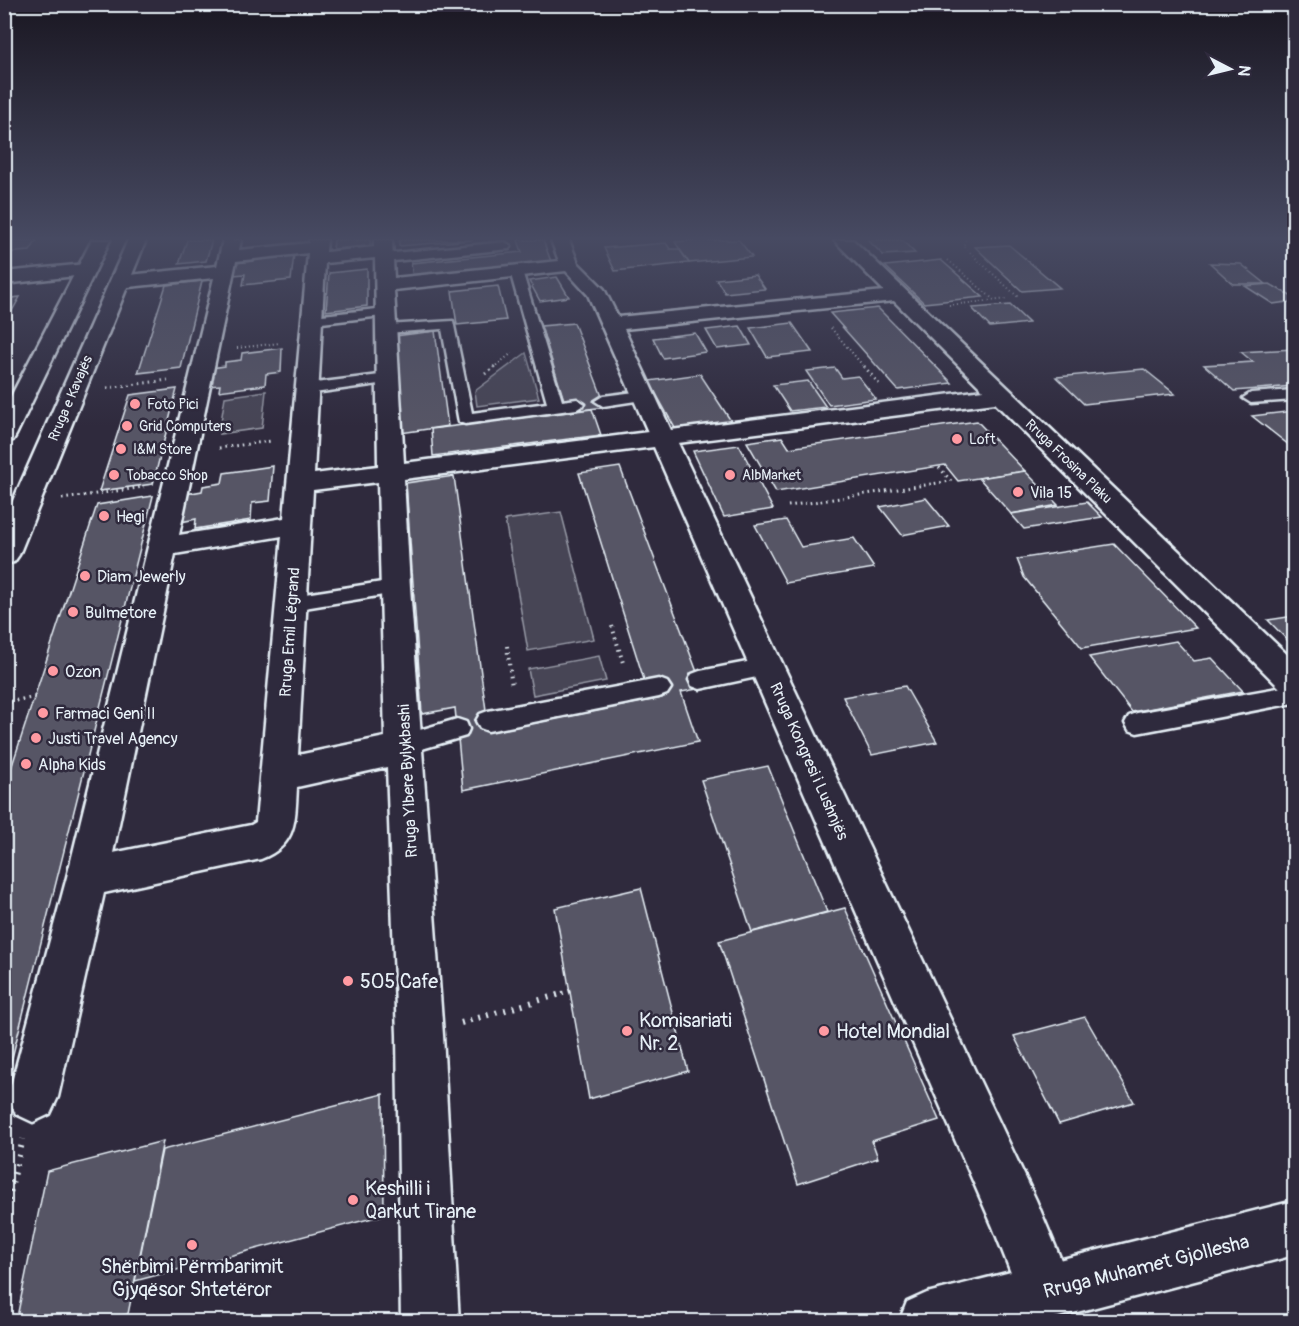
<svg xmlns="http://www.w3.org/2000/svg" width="1299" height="1326" font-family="Pangolin,sans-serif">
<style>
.green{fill:#464455;stroke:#979aa6;stroke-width:1.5}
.building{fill:#575565;stroke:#e8f1f8;stroke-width:1.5}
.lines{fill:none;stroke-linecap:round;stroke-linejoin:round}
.service-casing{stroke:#e8f1f8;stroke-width:5}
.minor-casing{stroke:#e8f1f8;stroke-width:5}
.primary-casing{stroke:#e8f1f8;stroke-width:5}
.path-far4{stroke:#e8f1f8;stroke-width:2;stroke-dasharray:1 3;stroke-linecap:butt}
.path-far3{stroke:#e8f1f8;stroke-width:3;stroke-dasharray:1.5 4;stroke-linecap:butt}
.path-far2{stroke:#e8f1f8;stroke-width:4;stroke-dasharray:1.5 4.5;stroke-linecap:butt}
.path-far1{stroke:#e8f1f8;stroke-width:4.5;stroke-dasharray:1.5 5;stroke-linecap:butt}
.path{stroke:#e8f1f8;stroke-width:6;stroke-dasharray:2 7;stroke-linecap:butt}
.service{fill:#2f2a3d;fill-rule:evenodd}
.minor{fill:#2f2a3d;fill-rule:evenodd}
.primary{fill:#2f2a3d;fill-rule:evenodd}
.poi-dot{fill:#ff9aa2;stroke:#2f2a3d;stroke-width:2}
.labels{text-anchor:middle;stroke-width:5;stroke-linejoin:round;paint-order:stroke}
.far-street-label{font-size:14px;fill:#e8f1f8;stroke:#2f2a3d}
.far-poi-label{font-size:14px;fill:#e8f1f8;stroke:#2f2a3d;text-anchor:start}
.poi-label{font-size:16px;fill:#e8f1f8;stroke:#2f2a3d;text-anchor:start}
.street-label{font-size:16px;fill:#e8f1f8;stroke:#2f2a3d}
.near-poi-label{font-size:20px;fill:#e8f1f8;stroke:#2f2a3d;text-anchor:start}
.near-street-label{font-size:20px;fill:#e8f1f8;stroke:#2f2a3d}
</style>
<rect width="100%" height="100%" fill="#2f2a3d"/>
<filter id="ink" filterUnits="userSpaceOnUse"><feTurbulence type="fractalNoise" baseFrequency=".0167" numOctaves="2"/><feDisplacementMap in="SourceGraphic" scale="12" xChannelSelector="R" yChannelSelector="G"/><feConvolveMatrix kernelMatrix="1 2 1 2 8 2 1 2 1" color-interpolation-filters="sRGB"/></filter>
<g filter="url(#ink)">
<!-- green -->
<g class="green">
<path d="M 526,353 L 539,398 L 477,406 L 475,391 Z"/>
<path d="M 266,391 L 262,428 L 219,434 L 225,397 Z"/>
<path d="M 561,512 L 594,639 L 528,651 L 505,520 Z"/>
<path d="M 599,656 L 606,681 L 533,695 L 528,669 Z"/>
</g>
<!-- building -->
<g class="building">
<path d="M 4,240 L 37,240 L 30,251 L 4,253 Z"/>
<path d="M 187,240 L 212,240 L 206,261 L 179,264 Z"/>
<path d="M 334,240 L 370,240 L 370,246 L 333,249 Z"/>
<path d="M 399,240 L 473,240 L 399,246 Z"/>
<path d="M 518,240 L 543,240 L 552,264 L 413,278 L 411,263 L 522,252 Z"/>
<path d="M 697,240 L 739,240 L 752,257 L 689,263 L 675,242 Z"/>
<path d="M 868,240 L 902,240 L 915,253 L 883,255 Z"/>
<path d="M 666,243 L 670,249 L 679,249 L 689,263 L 615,271 L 604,248 Z"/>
<path d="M 1009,245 L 1060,288 L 1022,291 L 975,247 Z"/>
<path d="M 294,254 L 291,280 L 243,285 L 245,274 L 233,275 L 235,263 L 253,261 L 253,258 Z"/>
<path d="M 941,260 L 983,297 L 924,303 L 885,266 Z"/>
<path d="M 1210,263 L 1241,264 L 1266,284 L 1233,284 Z"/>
<path d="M 367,269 L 367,306 L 326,311 L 329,273 Z"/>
<path d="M 755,275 L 765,289 L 725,293 L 716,279 Z"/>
<path d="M 557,277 L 569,297 L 540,301 L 529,281 Z"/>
<path d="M 202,281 L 181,368 L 138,373 L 166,285 Z"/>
<path d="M 1270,284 L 1294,298 L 1294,301 L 1273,304 L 1245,286 Z"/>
<path d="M 498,286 L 506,320 L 457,325 L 452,291 Z"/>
<path d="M 20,297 L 4,325 L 4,299 Z"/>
<path d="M 1010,305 L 1029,323 L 990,327 L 972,308 Z"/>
<path d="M 878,308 L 952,383 L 898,390 L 830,313 Z"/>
<path d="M 574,323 L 606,407 L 579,410 L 575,398 L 564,400 L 541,326 Z"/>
<path d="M 792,323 L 812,352 L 767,357 L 750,328 Z"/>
<path d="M 740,326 L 751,345 L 717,349 L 706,330 Z"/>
<path d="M 435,331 L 448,426 L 401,433 L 395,336 Z"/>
<path d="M 695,333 L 706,352 L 663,358 L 653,338 Z"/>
<path d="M 282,348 L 281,372 L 266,374 L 265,385 L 219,391 L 220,385 L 208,386 L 211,368 L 225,366 L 225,362 L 241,360 L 242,353 Z"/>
<path d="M 1294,349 L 1294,386 L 1234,391 L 1204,365 L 1253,362 L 1241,352 Z"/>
<path d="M 835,368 L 842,378 L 858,376 L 876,399 L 829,405 L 806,371 Z"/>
<path d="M 1144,369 L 1175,394 L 1084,404 L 1056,377 Z"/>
<path d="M 700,374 L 731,421 L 676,430 L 649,381 Z"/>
<path d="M 808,381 L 826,407 L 790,411 L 773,385 Z"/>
<path d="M 177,389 L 153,484 L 99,491 L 130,395 Z"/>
<path d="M 592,409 L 601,435 L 433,456 L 431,429 Z"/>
<path d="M 1294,411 L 1294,449 L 1252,416 Z"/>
<path d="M 977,421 L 1025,471 L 958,481 L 945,465 L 776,492 L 747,442 L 782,437 L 789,448 Z"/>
<path d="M 739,445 L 773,509 L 724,517 L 693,451 Z"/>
<path d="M 273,466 L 270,501 L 252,503 L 251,520 L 195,529 L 196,519 L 181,522 L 186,494 L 202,491 L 203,486 L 222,483 L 224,473 Z"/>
<path d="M 620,467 L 703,688 L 681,692 L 698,742 L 463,790 L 455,708 L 422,714 L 406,483 L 454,476 L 489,732 L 662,698 L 657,681 L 645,683 L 579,473 Z"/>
<path d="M 1025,471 L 1058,505 L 1011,514 L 979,478 Z"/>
<path d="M 153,496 L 9,1070 L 4,1071 L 4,790 L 97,505 Z"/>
<path d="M 926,498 L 949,526 L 902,535 L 880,507 Z"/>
<path d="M 1087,502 L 1102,517 L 1024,529 L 1011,514 Z"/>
<path d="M 786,520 L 801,547 L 854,538 L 874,568 L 786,583 L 755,525 Z"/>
<path d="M 1114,544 L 1196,628 L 1082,648 L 1024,577 L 1017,559 Z"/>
<path d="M 1294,616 L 1294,647 L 1268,620 Z"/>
<path d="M 1176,641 L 1194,661 L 1212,658 L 1243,691 L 1132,712 L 1089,657 Z"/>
<path d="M 905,686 L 937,742 L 872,755 L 843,697 Z"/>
<path d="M 768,766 L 827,912 L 752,932 L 701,780 Z"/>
<path d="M 641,888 L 688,1071 L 589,1099 L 555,908 Z"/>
<path d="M 845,908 L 939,1120 L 872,1141 L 878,1158 L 798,1184 L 719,941 Z"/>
<path d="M 1085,1017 L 1134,1102 L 1059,1124 L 1014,1036 Z"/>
<path d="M 383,1094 L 384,1215 L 135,1281 L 162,1150 Z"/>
<path d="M 163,1141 L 128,1314 L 102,1322 L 16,1322 L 47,1171 Z"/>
</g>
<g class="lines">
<defs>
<g id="service">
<path d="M 505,242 L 511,246 L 509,249 L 384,262 L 378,258 L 384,254 Z"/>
<path d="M 516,267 L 522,271 L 562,401 L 577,399 L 585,404 L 577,409 L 465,424 L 459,422 L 442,329 L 386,333 L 379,329 L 386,325 L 453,321 L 472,413 L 547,403 L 510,271 Z"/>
<path d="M 386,308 L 391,309 L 393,312 L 391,315 L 313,324 L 306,320 L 313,316 Z"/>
<path d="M 388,374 L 396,379 L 393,382 L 307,394 L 299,389 L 307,384 Z"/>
<path d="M 1294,390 L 1294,400 L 1251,403 L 1243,398 L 1251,393 Z"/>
<path d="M 643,391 L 649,393 L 651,396 L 649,399 L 603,406 L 595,401 L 603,396 Z"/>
<path d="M 395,580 L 402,582 L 405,587 L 402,592 L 292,610 L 285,608 L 282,603 L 285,598 L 292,596 Z"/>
<path d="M 768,658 L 776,661 L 779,667 L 776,673 L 700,689 L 692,686 L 689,680 L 692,674 L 700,671 Z"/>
<path d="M 659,679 L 667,682 L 671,688 L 667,694 L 659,697 L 488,731 L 480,728 L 476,721 L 480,714 L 488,711 Z"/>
<path d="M 1294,685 L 1294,703 L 1137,733 L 1129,730 L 1125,723 L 1129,716 L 1137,713 Z"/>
<path d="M 457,719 L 466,722 L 469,729 L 466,736 L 405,754 L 396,751 L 393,744 L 396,737 Z"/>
</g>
<g id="minor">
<path d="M 223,240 L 241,240 L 239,250 L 309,243 L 309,240 L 327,240 L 326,252 L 374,247 L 374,240 L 392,240 L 394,278 L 559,261 L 551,240 L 569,240 L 578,263 L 604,289 L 618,317 L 884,291 L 834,240 L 853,240 L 1294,661 L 1294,694 L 1282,690 L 995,403 L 678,443 L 1036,1200 L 1074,1291 L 1066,1311 L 1046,1319 L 1026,1311 L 993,1227 L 654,447 L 404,479 L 410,587 L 443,1035 L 459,1322 L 401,1322 L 397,1035 L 387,767 L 297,787 C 295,821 297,845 261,859 L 104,893 L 58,1097 L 50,1114 L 33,1122 L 16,1114 L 8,1097 L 67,877 L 214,278 L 119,288 L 112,286 L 110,282 L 112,278 L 119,276 L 217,266 ZM 308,253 L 284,518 L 179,535 L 236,261 ZM 375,258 L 378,466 L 314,474 L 325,263 ZM 566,271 L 588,295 L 648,432 L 404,463 L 394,290 ZM 894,301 L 983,390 L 671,430 L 624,329 ZM 378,482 L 385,737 L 298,755 L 313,490 ZM 282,536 L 256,822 L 251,825 L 113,853 L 175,554 Z"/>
<path d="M 86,264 L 93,266 L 95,270 L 93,274 L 4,284 L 4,272 Z"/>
</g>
<g id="primary">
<path d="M 92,240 L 110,240 L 16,435 L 13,440 L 4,442 L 4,410 Z"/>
<path d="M 128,240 L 146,240 L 19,555 L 14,562 L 4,564 L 4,521 Z"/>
<path d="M 1294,1201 L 1294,1255 L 1039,1322 L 899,1322 L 907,1302 L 927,1293 Z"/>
</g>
</defs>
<!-- service casing -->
<use href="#service" class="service-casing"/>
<!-- minor casing -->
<use href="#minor" class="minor-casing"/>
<!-- primary casing -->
<use href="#primary" class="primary-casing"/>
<!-- path-far4 -->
<g class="path-far4">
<path d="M 966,240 L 963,246 L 1019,298"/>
<path d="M 948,260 L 994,300"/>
<path d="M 949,305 L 1008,299"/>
<path d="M 831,328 L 865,368"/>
<path d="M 237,348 L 280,343"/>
<path d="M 493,368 L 512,353"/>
</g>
<!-- path-far3 -->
<g class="path-far3">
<path d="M 864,366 L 879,384"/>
<path d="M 485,374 L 495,366"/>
<path d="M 107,388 L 168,380"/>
<path d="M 219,448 L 271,441"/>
<path d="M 62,499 L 144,487"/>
<path d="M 788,506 L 951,481 L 938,466"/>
</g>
<!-- path-far2 -->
<g class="path-far2">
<path d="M 612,626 L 624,666"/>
<path d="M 507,646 L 512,687"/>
<path d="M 4,703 L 34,697"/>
</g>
<!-- path-far1 -->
<path class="path-far1" d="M 556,995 L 570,991"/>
<!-- path -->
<g class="path">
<path d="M 461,1023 L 561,994"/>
<path d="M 4,1218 L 23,1139"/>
</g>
<!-- service -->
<use href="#service" class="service"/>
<!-- minor -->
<use href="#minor" class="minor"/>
<!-- primary -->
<use href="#primary" class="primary"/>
</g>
</g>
<!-- sky -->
<linearGradient id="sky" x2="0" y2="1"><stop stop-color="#1a1722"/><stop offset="0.56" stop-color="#474a62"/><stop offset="1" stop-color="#474a62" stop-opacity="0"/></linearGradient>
<rect width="1299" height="426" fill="url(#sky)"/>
<!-- markers -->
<g class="poi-dot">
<circle cx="135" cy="404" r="6"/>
<circle cx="127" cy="426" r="6"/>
<circle cx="957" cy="439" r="6"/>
<circle cx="121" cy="449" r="6"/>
<circle cx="114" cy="475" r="6"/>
<circle cx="730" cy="475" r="6"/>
<circle cx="1018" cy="492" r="6"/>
<circle cx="104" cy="516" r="6"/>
<circle cx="85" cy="576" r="6"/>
<circle cx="73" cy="612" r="6"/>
<circle cx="53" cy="671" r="6"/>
<circle cx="43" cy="713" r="6"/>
<circle cx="36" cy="738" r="6"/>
<circle cx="26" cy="764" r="6"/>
<circle cx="348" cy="981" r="6"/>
<circle cx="627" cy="1031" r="6"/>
<circle cx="824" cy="1031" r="6"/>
<circle cx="353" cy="1200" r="6"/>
<circle cx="192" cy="1245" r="6"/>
</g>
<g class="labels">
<!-- far-street labels -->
<g class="far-street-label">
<text transform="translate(70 398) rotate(-67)" y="5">Rruga e Kavajës</text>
<text transform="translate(1069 461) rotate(44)" y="5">Rruga Frosina Plaku</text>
</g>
<!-- far-poi labels -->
<g class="far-poi-label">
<text x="147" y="409">Foto Pici</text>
<text x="139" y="431">Grid Computers</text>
<text x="969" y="444">Loft</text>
<text x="133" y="454">I&amp;M Store</text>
<text x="126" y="480">Tobacco Shop</text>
<text x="742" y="480">AlbMarket</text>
</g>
<!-- poi labels -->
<g class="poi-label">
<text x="1030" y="498">Vila 15</text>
<text x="116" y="522">Hegi</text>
<text x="97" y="582">Diam Jewerly</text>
<text x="85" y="618">Bulmetore</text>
<text x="65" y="677">Ozon</text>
<text x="55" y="719">Farmaci Geni II</text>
<text x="48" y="744">Justi Travel Agency</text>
<text x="38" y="770">Alpha Kids</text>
</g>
<!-- street labels -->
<g class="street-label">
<text transform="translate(289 632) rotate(-86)" y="6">Rruga Emil Lëgrand</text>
<text transform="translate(810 761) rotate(66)" y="6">Rruga Kongresi i Lushnjës</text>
<text transform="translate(407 781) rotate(-93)" y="6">Rruga Ylbere Bylykbashi</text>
</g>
<!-- near-poi labels -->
<g class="near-poi-label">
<text x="360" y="988">505 Cafe</text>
<text x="639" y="1027">Komisariati<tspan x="639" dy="23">Nr. 2</tspan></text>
<text x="836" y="1038">Hotel Mondial</text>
<text x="365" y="1195">Keshilli i<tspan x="365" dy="23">Qarkut Tirane</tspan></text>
<text x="192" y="1273" text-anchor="middle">Shërbimi Përmbarimit<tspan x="192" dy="23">Gjyqësor Shtetëror</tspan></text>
</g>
<!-- near-street labels -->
<g class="near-street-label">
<text transform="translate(1146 1266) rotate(-14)" y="7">Rruga Muhamet Gjollesha</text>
</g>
</g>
<!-- margin -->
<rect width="1299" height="1326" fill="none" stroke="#2f2a3d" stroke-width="24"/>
<rect x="12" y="12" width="1275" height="1302" fill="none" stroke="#e8f1f8" stroke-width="2" filter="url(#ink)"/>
<!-- north arrow -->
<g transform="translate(1230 69) rotate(97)" stroke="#2f2a3d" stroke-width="4.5" paint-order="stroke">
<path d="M0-4.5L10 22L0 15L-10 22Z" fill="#e8f1f8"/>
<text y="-9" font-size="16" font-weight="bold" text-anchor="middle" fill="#e8f1f8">N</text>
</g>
</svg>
